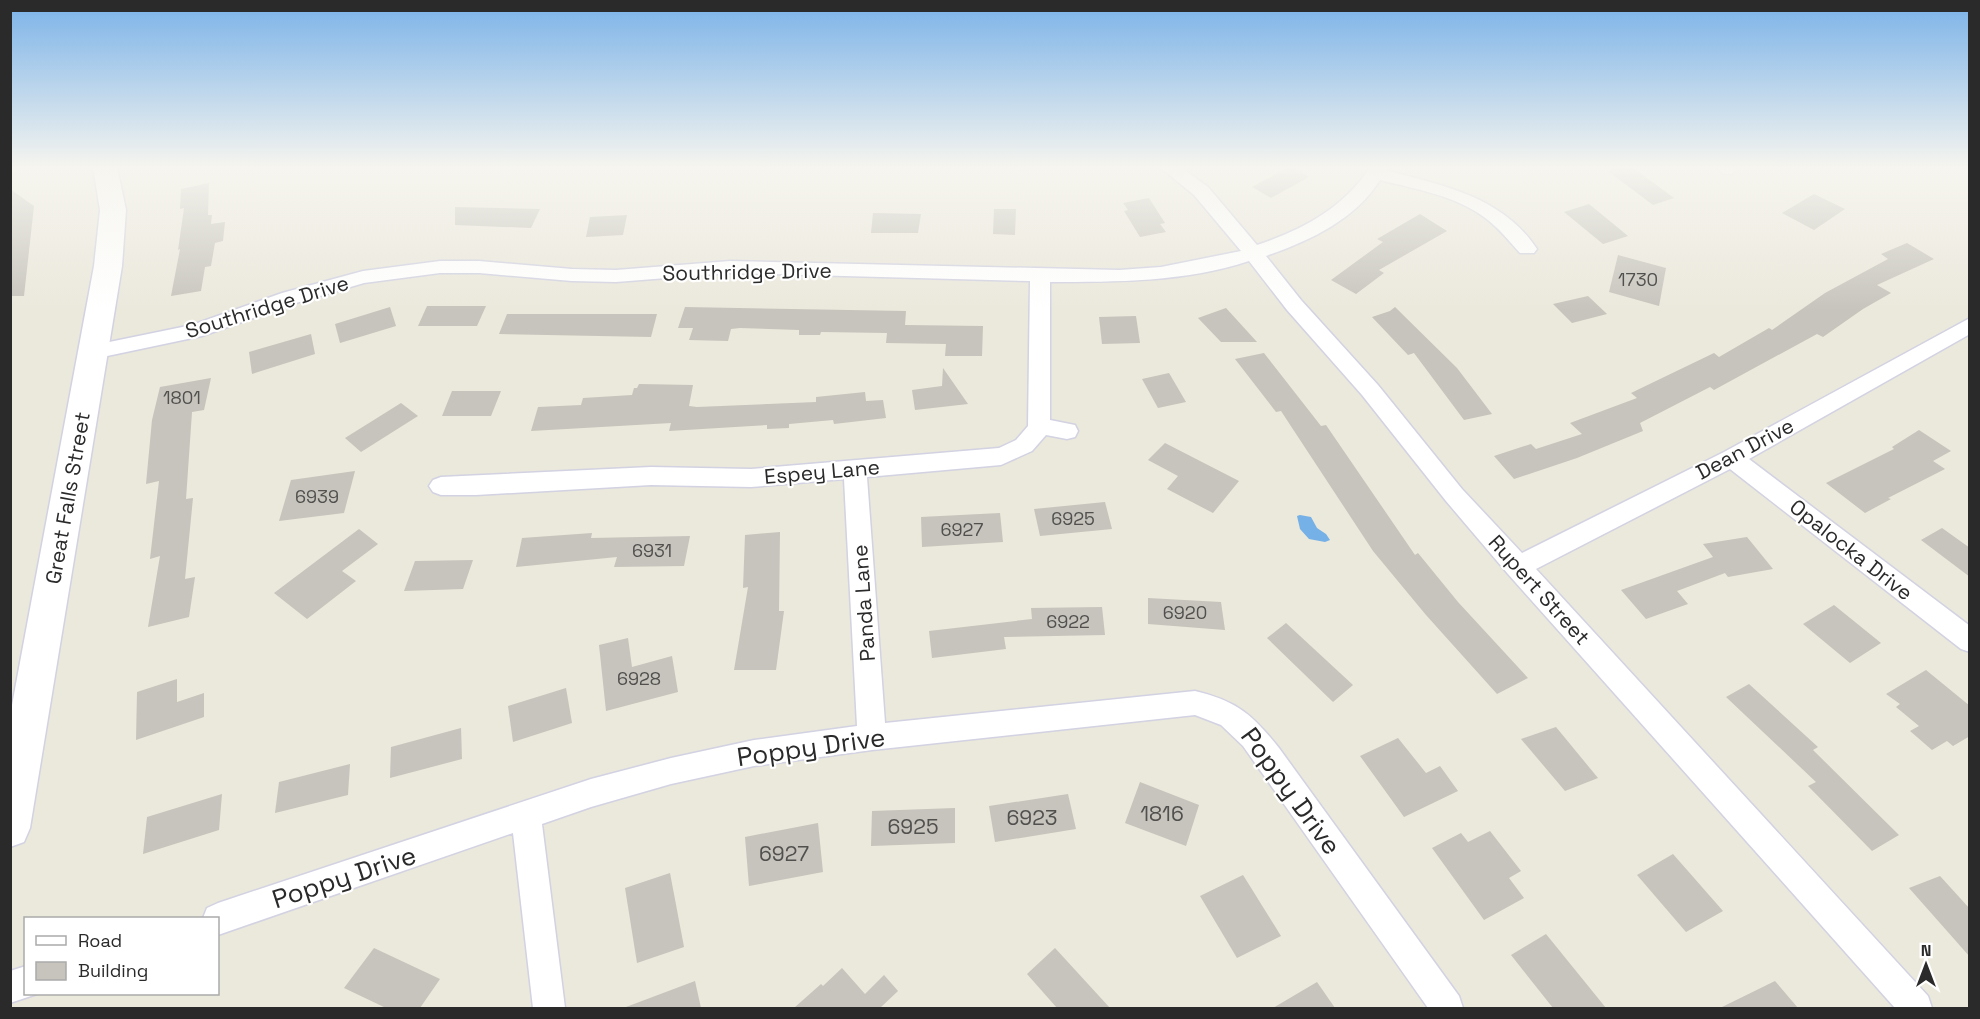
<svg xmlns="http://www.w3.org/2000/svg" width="1980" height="1019" font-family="'Space Grotesk',sans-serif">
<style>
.water{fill:#75b0e7}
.building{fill:#c6c4bc}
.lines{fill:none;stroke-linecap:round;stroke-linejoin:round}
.street-casing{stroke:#d2d2e2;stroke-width:3}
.secondary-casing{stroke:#d2d2e2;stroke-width:3}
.street{fill:#fff;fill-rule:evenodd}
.secondary{fill:#fff;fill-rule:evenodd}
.labels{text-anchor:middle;stroke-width:4.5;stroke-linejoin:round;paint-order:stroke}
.number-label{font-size:18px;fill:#51504e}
.street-label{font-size:21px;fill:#2a2a2a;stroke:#fff}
.near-number-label{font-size:21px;fill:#51504e}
.near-street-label{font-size:26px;fill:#2a2a2a;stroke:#fff}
</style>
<rect width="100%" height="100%" fill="#ebe8dc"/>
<!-- water -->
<path class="water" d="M 1300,515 L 1311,517 L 1317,528 L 1326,534 L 1330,540 L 1325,542 L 1309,539 L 1300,529 L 1297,516 Z"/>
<!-- building -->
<g class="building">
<path d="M 1288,167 L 1293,167 L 1309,177 L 1271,198 L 1252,187 Z"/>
<path d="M 1613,167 L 1632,167 L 1674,198 L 1653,205 L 1609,172 Z"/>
<path d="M 209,183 L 208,215 L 212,215 L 211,224 L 225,222 L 223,241 L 215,243 L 211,266 L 205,267 L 201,291 L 171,296 L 180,249 L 178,250 L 184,208 L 180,209 L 181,189 Z"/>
<path d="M 10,189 L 34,206 L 24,296 L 10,296 Z"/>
<path d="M 1814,194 L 1845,209 L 1814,230 L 1782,213 Z"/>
<path d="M 1149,198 L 1165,223 L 1160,224 L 1166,232 L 1140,237 L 1124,211 L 1128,210 L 1123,203 Z"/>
<path d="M 1589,204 L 1628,236 L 1603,244 L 1564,212 Z"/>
<path d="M 455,207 L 540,209 L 531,228 L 455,225 Z"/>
<path d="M 994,209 L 1016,209 L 1015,235 L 993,234 Z"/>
<path d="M 873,213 L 921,214 L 918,233 L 871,233 Z"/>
<path d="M 1420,214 L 1447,231 L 1379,270 L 1384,273 L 1356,294 L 1331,280 L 1383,242 L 1377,239 Z"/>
<path d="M 627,215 L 623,235 L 586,237 L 590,217 Z"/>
<path d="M 1907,243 L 1934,259 L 1877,285 L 1891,293 L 1863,309 L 1823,337 L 1817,334 L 1714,390 L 1710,387 L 1640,423 L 1643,431 L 1577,458 L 1514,479 L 1494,456 L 1531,444 L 1536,449 L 1582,434 L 1570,423 L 1637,398 L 1631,393 L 1714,353 L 1719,357 L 1769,328 L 1772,330 L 1825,293 L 1888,259 L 1881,254 Z"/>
<path d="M 1618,255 L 1666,268 L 1659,306 L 1609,292 Z"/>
<path d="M 1588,296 L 1607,314 L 1572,323 L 1553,304 Z"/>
<path d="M 427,306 L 486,306 L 477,326 L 418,326 Z"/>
<path d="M 390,307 L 396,326 L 340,343 L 335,324 Z"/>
<path d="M 685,307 L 906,311 L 905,325 L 983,326 L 982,356 L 945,356 L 946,344 L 886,343 L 887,333 L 821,332 L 820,335 L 799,335 L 799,330 L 740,328 L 731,329 L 728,341 L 689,340 L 693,328 L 678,328 Z"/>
<path d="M 1395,307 L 1457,368 L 1492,414 L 1464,420 L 1414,353 L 1408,355 L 1372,317 L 1390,311 Z"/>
<path d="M 1226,308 L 1257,342 L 1221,342 L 1198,318 Z"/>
<path d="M 507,314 L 657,314 L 651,337 L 499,334 Z"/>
<path d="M 1136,316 L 1140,343 L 1102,344 L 1099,317 Z"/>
<path d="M 311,334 L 315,354 L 252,374 L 249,352 Z"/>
<path d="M 1264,353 L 1321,426 L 1326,425 L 1415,555 L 1418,553 L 1458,602 L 1528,678 L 1497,694 L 1426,615 L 1373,551 L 1281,411 L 1276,412 L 1235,359 Z"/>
<path d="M 943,368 L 968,404 L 915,410 L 912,390 L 942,386 Z"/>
<path d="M 1169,373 L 1186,402 L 1158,408 L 1142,379 Z"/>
<path d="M 211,378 L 204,410 L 192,412 L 186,499 L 193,498 L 185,579 L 195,577 L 189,617 L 148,627 L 160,556 L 150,559 L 159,481 L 146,484 L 152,420 L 160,387 Z"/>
<path d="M 639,384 L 693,385 L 689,406 L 697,407 L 816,402 L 816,397 L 865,392 L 866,401 L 883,400 L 886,418 L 834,424 L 833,420 L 789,424 L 789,428 L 767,429 L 767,425 L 669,431 L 671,423 L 531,431 L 538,407 L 581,405 L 583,398 L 632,395 L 634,388 L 637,388 Z"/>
<path d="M 452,391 L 501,391 L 491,416 L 442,416 Z"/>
<path d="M 401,403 L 418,416 L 361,452 L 345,438 Z"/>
<path d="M 1919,430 L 1951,451 L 1933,461 L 1945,469 L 1888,498 L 1891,499 L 1865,513 L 1826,483 L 1894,449 L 1892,447 Z"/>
<path d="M 1165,443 L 1239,481 L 1213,513 L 1167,489 L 1178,476 L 1148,460 Z"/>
<path d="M 355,471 L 344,513 L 279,521 L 291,480 Z"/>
<path d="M 1105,502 L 1112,529 L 1040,536 L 1034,509 Z"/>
<path d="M 1000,513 L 1003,542 L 922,547 L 921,517 Z"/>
<path d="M 1942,528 L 1970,548 L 1970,577 L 1921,540 Z"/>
<path d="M 359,529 L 378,544 L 342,571 L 356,581 L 307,619 L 274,593 Z"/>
<path d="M 780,532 L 779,611 L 784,611 L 776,670 L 734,670 L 748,587 L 743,588 L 745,535 Z"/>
<path d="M 592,533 L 591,538 L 690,536 L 684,566 L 614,567 L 617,557 L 516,567 L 522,538 Z"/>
<path d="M 1747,537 L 1773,569 L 1728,577 L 1725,573 L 1677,591 L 1688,604 L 1646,619 L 1621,590 L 1713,557 L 1703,544 Z"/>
<path d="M 473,560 L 463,589 L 404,591 L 415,561 Z"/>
<path d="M 1148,598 L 1221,602 L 1225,630 L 1148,624 Z"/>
<path d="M 1834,605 L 1881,643 L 1850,663 L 1803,624 Z"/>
<path d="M 1102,607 L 1105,635 L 1004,637 L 1006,649 L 932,658 L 929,631 L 1032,619 L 1031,608 Z"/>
<path d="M 1286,623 L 1353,685 L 1333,702 L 1267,638 Z"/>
<path d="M 628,638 L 632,667 L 672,656 L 678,692 L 606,711 L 599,645 Z"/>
<path d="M 1926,670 L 1970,706 L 1970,736 L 1953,746 L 1947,741 L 1932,750 L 1910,731 L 1919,726 L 1896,707 L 1900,704 L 1886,694 Z"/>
<path d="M 177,679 L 177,702 L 204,693 L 204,717 L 136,740 L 137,692 Z"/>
<path d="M 1749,684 L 1818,747 L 1813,750 L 1899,835 L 1872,851 L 1808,786 L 1816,782 L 1726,697 Z"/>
<path d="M 566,688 L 572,723 L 513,742 L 508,706 Z"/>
<path d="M 1556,727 L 1598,778 L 1565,791 L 1521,739 Z"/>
<path d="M 461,728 L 462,759 L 390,778 L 391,747 Z"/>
<path d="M 1398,738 L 1426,773 L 1440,766 L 1458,791 L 1404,817 L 1360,756 Z"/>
<path d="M 350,764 L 348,795 L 275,813 L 279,782 Z"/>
<path d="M 1140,782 L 1199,805 L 1186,846 L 1125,823 Z"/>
<path d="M 222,794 L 219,830 L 143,854 L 147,817 Z"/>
<path d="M 1068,794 L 1076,829 L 995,842 L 989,806 Z"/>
<path d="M 955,808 L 955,843 L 871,846 L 872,811 Z"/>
<path d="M 818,823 L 823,872 L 749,886 L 745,837 Z"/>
<path d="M 1490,831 L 1521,871 L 1509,878 L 1524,898 L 1484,920 L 1432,848 L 1461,833 L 1468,842 Z"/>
<path d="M 1673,854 L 1723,911 L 1686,932 L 1637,875 Z"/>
<path d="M 670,873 L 684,947 L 637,963 L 625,888 Z"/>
<path d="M 1243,875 L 1281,936 L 1237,958 L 1200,896 Z"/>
<path d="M 1940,876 L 1970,909 L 1970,957 L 1909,888 Z"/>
<path d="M 1546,934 L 1606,1008 L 1553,1008 L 1511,955 Z"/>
<path d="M 374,948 L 440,979 L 420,1008 L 386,1008 L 344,988 Z"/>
<path d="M 1055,948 L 1110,1008 L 1057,1008 L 1027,974 Z"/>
<path d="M 842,968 L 865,994 L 884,975 L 898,991 L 880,1008 L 794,1008 L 821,984 L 823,986 Z"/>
<path d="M 695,981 L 701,1008 L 627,1008 L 626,1007 Z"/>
<path d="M 1775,981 L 1798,1008 L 1720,1008 Z"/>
<path d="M 1317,982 L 1335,1008 L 1273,1008 Z"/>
</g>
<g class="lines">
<defs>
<g id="street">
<path d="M 1160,167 L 1181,167 L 1208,187 L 1257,245 C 1302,230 1344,208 1370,167 L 1388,167 L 1386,170 C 1443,186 1502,196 1537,249 L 1534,253 L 1520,253 C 1509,241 1498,227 1484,217 C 1454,195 1415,189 1380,180 C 1355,220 1309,241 1266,256 L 1301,300 L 1378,385 L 1462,489 L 1522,553 L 1724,452 L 1970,318 L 1970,334 L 1749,459 L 1970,626 L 1970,652 L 1961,649 L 1730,469 L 1536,569 L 1928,996 L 1932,1008 L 1895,1008 L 1508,574 L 1446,501 L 1362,395 L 1287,310 L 1249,261 C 1185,282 1117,282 1050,282 L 1050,420 L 1075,425 L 1078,431 L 1075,437 L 1067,439 L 1046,435 L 1032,451 L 1001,465 L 867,477 L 885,723 L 1195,691 C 1237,701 1253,715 1279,748 L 1459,996 L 1463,1008 L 1428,1008 L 1243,746 L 1221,725 L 1195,715 L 872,750 L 754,766 L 671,784 L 591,807 L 542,824 L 565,1008 L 533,1008 L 513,833 L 218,935 L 218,918 L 203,918 L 207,908 L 218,903 L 591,779 L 671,758 L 754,740 L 857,726 L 844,479 L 751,487 L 651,485 L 476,495 L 441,495 L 433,492 L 429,486 L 433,480 L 441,477 L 651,467 L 751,469 L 999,448 L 1016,440 L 1028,426 L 1030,281 L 730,273 L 616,282 L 572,281 L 479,273 L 440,273 L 364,283 L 296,303 L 202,336 L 93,359 L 85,357 L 82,352 L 85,347 L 192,325 L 282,293 L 363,271 L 440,261 L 479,261 L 572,269 L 616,270 L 730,261 L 1119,270 L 1161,267 L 1241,251 L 1194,195 Z"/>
<path d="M 1716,167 L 1735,167 L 1736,169 L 1733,173 C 1725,175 1721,174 1716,167 Z"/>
<path d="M 26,966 L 26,994 L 37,994 L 10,1003 L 10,971 Z"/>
</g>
<path id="secondary" d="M 93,167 L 117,167 L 126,210 L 122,266 L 30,828 L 24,842 L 10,847 L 10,716 L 94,266 L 100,210 Z"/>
</defs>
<!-- street casing -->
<use href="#street" class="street-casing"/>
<!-- secondary casing -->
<use href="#secondary" class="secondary-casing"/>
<!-- street -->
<use href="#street" class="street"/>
<!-- secondary -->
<use href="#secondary" class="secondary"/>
</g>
<!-- sky -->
<linearGradient id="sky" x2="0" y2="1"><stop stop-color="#7ab2e8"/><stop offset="0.54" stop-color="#f6f5ef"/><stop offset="1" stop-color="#f6f5ef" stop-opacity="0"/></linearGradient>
<rect width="1980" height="310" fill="url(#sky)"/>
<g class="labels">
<!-- number labels -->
<g class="number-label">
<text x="1638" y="286">1730</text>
<text x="182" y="404">1801</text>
<text x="317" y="503">6939</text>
<text x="1073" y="525">6925</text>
<text x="962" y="536">6927</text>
<text x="652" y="557">6931</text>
<text x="1185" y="619">6920</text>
<text x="1068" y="628">6922</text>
<text x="639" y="685">6928</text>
</g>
<!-- street labels -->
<g class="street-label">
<text transform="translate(747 272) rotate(-1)" y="7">Southridge Drive</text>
<text transform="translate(267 307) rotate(-17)" y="7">Southridge Drive</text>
<text transform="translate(1745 449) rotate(-28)" y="7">Dean Drive</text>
<text transform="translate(822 472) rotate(-5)" y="7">Espey Lane</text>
<text transform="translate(68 498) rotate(-80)" y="7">Great Falls Street</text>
<text transform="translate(1851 550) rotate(38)" y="7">Opalocka Drive</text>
<text transform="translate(1539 590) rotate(48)" y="7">Rupert Street</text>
<text transform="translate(864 603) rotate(-94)" y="7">Panda Lane</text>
</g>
<!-- near-number labels -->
<g class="near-number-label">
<text x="1162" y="821">1816</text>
<text x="1032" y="825">6923</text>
<text x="913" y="834">6925</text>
<text x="784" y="861">6927</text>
</g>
<!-- near-street labels -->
<g class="near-street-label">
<text transform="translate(811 747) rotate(-8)" y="9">Poppy Drive</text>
<text transform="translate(1291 791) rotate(54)" y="9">Poppy Drive</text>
<text transform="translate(344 877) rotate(-18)" y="9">Poppy Drive</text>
</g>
</g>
<!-- border -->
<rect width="1980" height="1019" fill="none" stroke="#2a2a2a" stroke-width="24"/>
<!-- legend -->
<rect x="24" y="917" width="195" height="78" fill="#ffffff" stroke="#aaaaaa" stroke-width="1.5"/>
<rect x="36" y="936" width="30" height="9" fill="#ffffff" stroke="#aaaaaa" stroke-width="1.5"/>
<text x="78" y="947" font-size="18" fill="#2a2a2a">Road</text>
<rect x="36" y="962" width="30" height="18" fill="#c6c4bc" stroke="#aaaaaa" stroke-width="1.5"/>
<text x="78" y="977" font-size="18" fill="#2a2a2a">Building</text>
<!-- north arrow -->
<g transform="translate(1926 965)" stroke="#ffffff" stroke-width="4.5" paint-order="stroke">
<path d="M0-4.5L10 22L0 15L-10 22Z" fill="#2a2a2a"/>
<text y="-9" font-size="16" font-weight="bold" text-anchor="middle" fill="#2a2a2a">N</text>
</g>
</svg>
